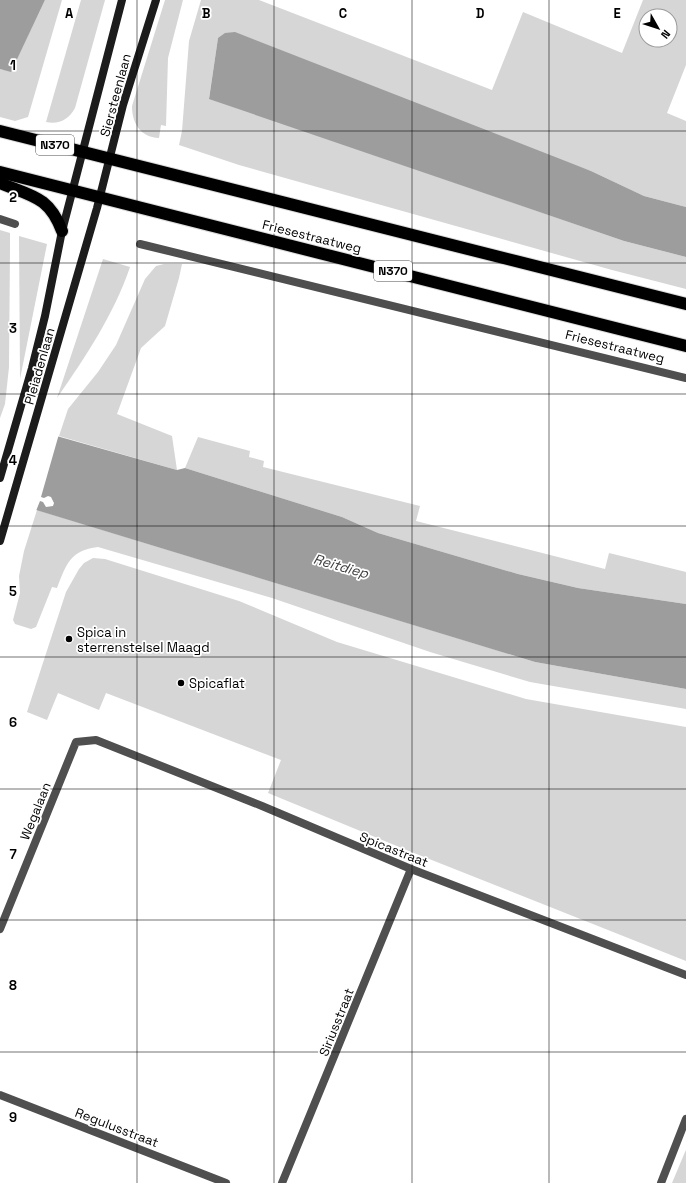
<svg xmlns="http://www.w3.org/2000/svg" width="686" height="1183" font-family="'Space Grotesk',sans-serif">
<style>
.green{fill:#d6d6d6;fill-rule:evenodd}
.water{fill:#9d9d9d}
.pier{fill:#fff}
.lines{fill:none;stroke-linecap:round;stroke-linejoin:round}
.highway-casing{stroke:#dbdbdb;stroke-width:14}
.street{stroke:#4f4f4f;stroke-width:8}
.secondary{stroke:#1c1c1c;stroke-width:8}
.highway{stroke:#000;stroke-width:12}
.grid{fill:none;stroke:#000;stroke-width:1;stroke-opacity:0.55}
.poi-dot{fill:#000;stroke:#fff;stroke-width:1.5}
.labels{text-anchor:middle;stroke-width:3.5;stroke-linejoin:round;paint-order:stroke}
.shield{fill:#fff;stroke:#4c4c4c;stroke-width:1}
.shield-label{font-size:12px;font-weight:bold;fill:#000}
.street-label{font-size:13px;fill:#000;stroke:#fff}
.poi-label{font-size:13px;fill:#000;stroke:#fff;text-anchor:start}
.water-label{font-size:14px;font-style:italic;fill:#3e3e3e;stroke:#fff}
.grid-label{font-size:13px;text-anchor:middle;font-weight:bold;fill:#000;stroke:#fff;stroke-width:3.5;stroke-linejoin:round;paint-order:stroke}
</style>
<rect width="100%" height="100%" fill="#fff"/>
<!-- green -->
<g class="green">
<path d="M 45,0 L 62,0 L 28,117 L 15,121 L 0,117 L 0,69 L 11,71 Z"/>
<path d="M 81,0 L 105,0 L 75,108 C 69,119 59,125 46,122 Z"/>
<path d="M 165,0 L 183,0 L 168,58 L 166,126 L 161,125 L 159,138 C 140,137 132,123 132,106 Z"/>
<path d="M 201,0 L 259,0 L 492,90 L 523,12 L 622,53 L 643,0 L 686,0 L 686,65 L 667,113 L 686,121 L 686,207 L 644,196 L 591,171 L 218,38 L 209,98 L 624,241 L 686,257 L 686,289 L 612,270 L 239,165 L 179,145 L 182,131 L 189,41 ZM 646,16 L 670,16 L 670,40 L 646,40 Z"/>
<path d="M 0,230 L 10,233 L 10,247 L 9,367 L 5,404 L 0,418 Z"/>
<path d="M 19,236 L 47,244 L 20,379 Z"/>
<path d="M 103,259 L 130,267 C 114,314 86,356 57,398 Z"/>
<path d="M 164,264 L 182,264 L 179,278 L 165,326 L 141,348 L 117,414 L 172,436 L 177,470 L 59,436 L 68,409 L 98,372 L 116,345 L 145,279 L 156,266 Z"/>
<path d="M 198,437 L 250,451 L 249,457 L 264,461 L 263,467 L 420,506 L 416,521 L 605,569 L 609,553 L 686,572 L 686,604 L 578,588 L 518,574 L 378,533 L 342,517 L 185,468 Z"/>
<path d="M 37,510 L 535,662 L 686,689 L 686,709 L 530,682 L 430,652 L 272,598 L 98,547 C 70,550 66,565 57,588 L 52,587 L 36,627 L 31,629 L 15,624 L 13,620 L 20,593 L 19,576 L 24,551 Z"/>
<path d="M 93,558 L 105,559 L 239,601 L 337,642 L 526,699 L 686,727 L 686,961 L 409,851 L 268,793 L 281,760 L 106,693 L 99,710 L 58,693 L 47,720 L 27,712 L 66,592 L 79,569 L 84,563 Z"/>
<path d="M 686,1150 L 686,1183 L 672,1183 L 685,1152 Z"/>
</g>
<!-- water -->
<g class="water">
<path d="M 0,0 L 45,0 L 11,72 L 0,69 Z"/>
<path d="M 235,32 L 591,171 L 644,196 L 686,207 L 686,257 L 624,241 L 209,99 L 218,38 L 225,33 Z"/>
<path d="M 0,420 L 177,470 L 185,468 L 342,517 L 378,533 L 518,574 L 578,588 L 686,604 L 686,689 L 535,662 L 0,499 Z"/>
</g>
<!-- pier -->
<path class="pier" d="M 0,418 L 59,434 L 41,497 L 44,498 L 48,496 L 51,497 L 54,503 L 53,506 L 46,507 L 43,502 L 40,501 L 36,511 L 0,501 Z"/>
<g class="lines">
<defs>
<g id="highway">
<path d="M 0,131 L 686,304"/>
<path d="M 0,172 L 686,346"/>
<path d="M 0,183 C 31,196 49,196 62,231"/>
</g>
</defs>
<!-- highway casing -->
<use href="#highway" class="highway-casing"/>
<!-- street -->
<g class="street">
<path d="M 0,219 L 15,224"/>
<path d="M 140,244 L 686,378"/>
<path d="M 0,929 L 76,742 L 96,740 L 262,806 L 411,869 L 686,975"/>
<path d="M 0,1095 L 226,1183"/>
<path d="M 282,1183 L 411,869"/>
<path d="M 661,1183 L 686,1119"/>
</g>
<!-- secondary -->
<g class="secondary">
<path d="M 0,478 L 32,368 L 45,316 L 62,231 L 122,0"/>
<path d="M 0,541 L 97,208 L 123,105 L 156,0"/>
</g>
<!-- highway -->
<use href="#highway" class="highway"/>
</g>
<!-- grid -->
<path class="grid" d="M 137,0 L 137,1183M 274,0 L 274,1183M 412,0 L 412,1183M 549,0 L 549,1183M 0,131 L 686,131M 0,263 L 686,263M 0,394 L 686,394M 0,526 L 686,526M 0,657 L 686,657M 0,789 L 686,789M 0,920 L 686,920M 0,1052 L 686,1052"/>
<!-- markers -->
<g class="poi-dot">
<circle cx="69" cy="639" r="4"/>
<circle cx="181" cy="683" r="4"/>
</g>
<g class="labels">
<!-- shield labels -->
<g class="shield">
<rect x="36" y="135" width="38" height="20" rx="3"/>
<rect x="374" y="261" width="38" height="20" rx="3"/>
</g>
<g class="shield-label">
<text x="55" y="149">N370</text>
<text x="393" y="275">N370</text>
</g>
<!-- street labels -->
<g class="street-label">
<text transform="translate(115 95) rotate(-75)" y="5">Siersteenlaan</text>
<text transform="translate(312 236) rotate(14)" y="5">Friesestraatweg</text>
<text transform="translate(615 346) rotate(14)" y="5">Friesestraatweg</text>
<text transform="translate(39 366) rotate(-74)" y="5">Pleiadenlaan</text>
<text transform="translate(35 811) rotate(-68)" y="5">Wegalaan</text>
<text transform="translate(394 849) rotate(22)" y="5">Spicastraat</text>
<text transform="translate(336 1022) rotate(-68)" y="5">Siriusstraat</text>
<text transform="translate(117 1127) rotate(21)" y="5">Regulusstraat</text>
</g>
<!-- poi labels -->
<g class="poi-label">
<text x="77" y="637">Spica in<tspan x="77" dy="15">sterrenstelsel Maagd</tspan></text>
<text x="189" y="688">Spicaflat</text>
</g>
<!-- water labels -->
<g class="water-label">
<text transform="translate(341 566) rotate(16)" y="5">Reitdiep</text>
</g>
</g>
<g class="grid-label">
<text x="69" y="18">A</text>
<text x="206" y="18">B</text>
<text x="343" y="18">C</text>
<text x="480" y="18">D</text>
<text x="617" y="18">E</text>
<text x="13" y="70">1</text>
<text x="13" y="202">2</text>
<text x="13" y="333">3</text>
<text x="13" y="465">4</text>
<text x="13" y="596">5</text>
<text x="13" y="727">6</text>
<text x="13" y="859">7</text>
<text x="13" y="990">8</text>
<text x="13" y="1122">9</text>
</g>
<!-- north arrow -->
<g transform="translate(658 28) rotate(129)"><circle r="19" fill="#ffffff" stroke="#999999"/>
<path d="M0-3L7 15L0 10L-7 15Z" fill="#000000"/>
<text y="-6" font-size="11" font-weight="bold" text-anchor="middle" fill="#000000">N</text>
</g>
</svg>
